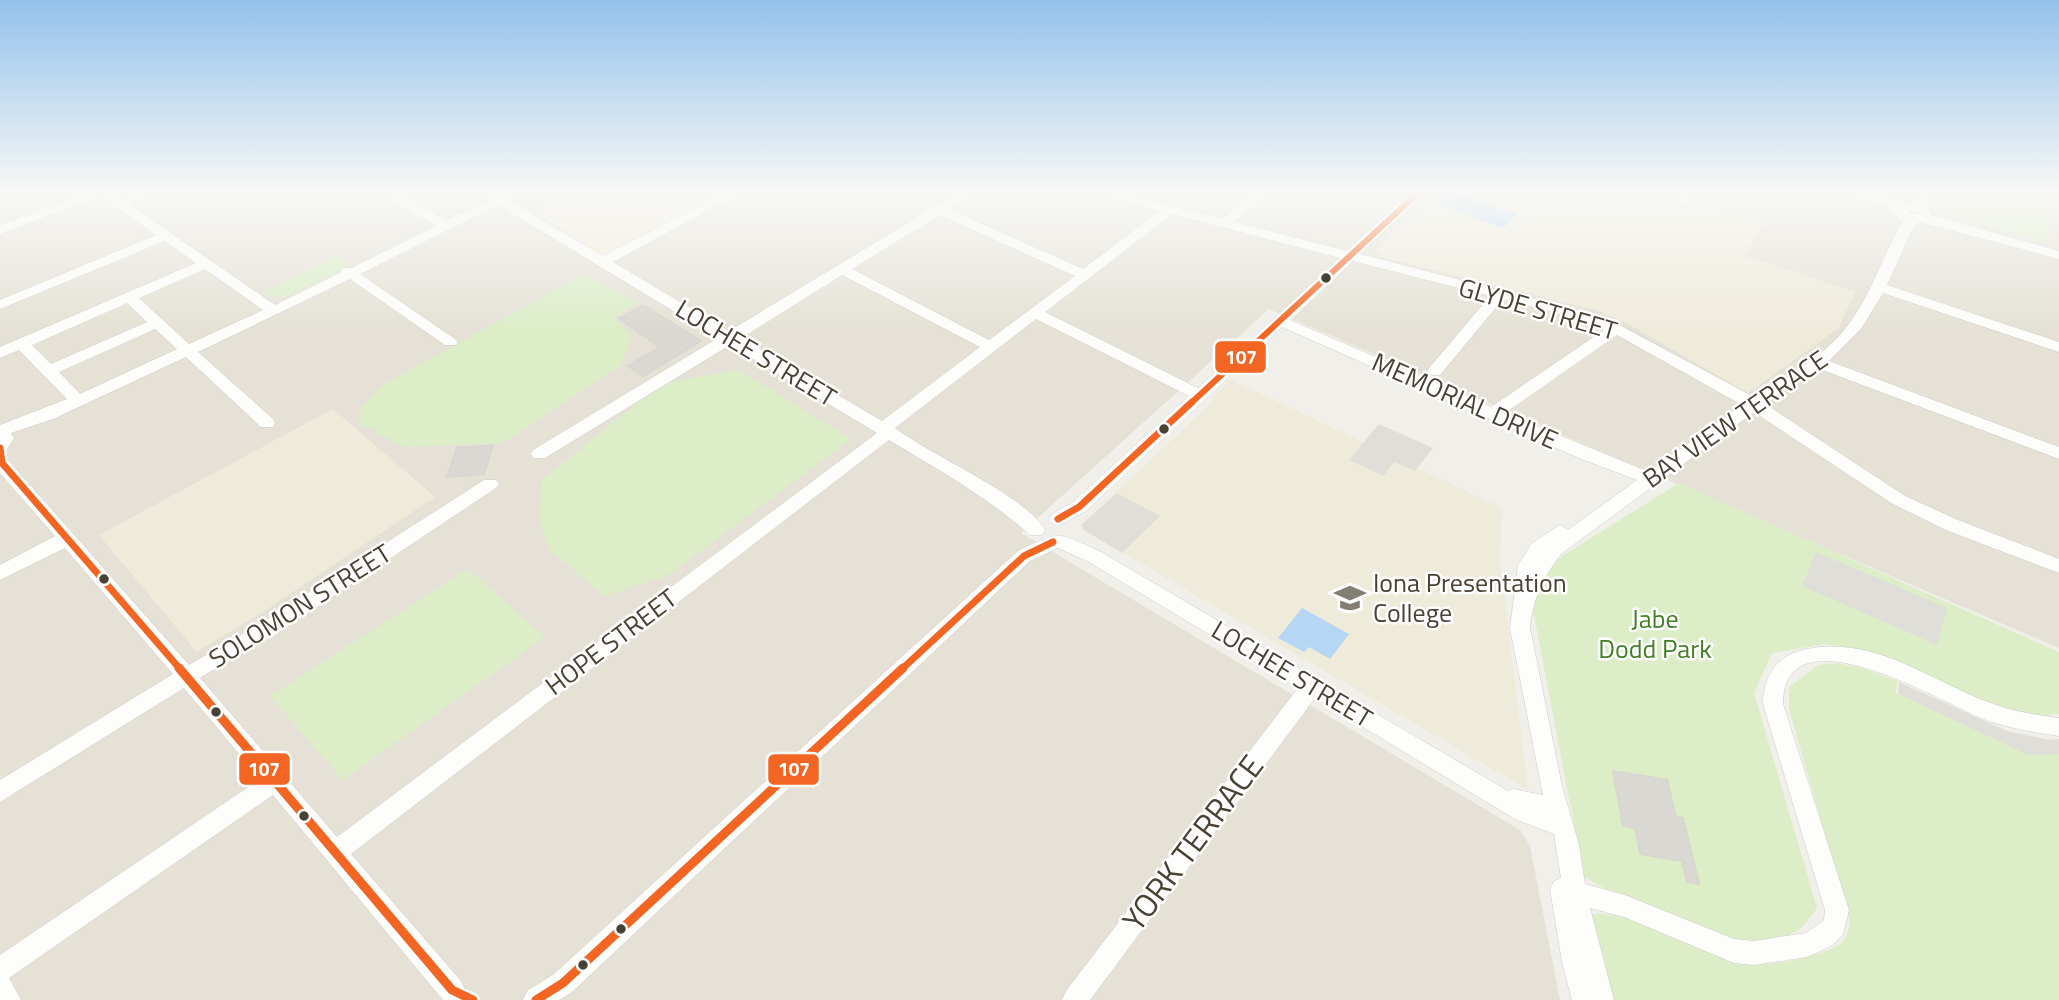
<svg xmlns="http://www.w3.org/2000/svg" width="2059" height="1000" font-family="'Titillium Web',sans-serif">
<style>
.residential{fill:#e5e1d6}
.commercial{fill:#f4ecdb}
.education{fill:#efebdb}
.green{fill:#dcedc7}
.parking{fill:#e0ded8}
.water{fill:#b6d7f3}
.building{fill:#dad8d2;stroke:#d9d6cf;stroke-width:2}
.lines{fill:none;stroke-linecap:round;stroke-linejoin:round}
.minor-casing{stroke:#cfcdc7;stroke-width:1}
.minor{fill:#fdfdfc;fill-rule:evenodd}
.bus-1-far2-casing{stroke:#fff;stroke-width:10}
.bus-1-far1-casing{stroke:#fff;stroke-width:12}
.bus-1-casing{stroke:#fff;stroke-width:14}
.bus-1-far2{stroke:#f26522;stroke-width:6}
.bus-1-far1{stroke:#f26522;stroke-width:7}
.bus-1{stroke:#f26522;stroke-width:9}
.bus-dot{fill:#484134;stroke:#fff;stroke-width:2.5}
.labels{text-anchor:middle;stroke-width:5;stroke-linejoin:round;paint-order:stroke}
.street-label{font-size:26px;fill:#484134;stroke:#fff}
.poi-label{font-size:26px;fill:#484134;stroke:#fff;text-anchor:start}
.park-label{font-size:26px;fill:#407f22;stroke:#fff}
.near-street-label{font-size:32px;fill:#484134;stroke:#fff}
.line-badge{stroke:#fff;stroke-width:2.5}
.badge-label{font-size:19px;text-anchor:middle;font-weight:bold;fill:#fff}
</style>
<rect width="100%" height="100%" fill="#f0efea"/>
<!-- residential -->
<path class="residential" d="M 0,191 L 2059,191 L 2059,648 L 1269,309 L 1021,533 L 1520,830 L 1530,846 L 1560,1000 L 0,1000 Z"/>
<!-- commercial -->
<path class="commercial" d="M 581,191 L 736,191 L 607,259 L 536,213 Z"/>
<!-- education -->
<g class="education">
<path d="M 1439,191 L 1634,191 L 1685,208 L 1691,199 L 1765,222 L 1744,256 L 1855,292 L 1839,328 L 1748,393 L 1626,323 L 1596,310 L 1381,257 L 1375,250 Z"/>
<path d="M 1229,379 L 1502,508 L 1500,562 L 1528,790 L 1084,530 L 1081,525 L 1207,407 Z"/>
<path d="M 333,409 L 435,497 L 266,610 L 197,652 L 99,535 Z"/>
</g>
<!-- green -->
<g class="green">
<path d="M 1939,191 L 2059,191 L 2045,243 L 1931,209 Z"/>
<path d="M 336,257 L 347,263 L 345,268 L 283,298 L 263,292 Z"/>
<path d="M 584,274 L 636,302 L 615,318 L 632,336 L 621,365 L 503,443 L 406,447 L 378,434 L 371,426 L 366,428 L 356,421 L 363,417 L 359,411 L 381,386 Z"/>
<path d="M 739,370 L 851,439 L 668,575 L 604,596 L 549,549 L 539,521 L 542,480 L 636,404 L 670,382 Z"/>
<path d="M 1679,483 L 2059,652 L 2059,714 L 2037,716 L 1984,702 L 1887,657 L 1825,644 L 1772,653 L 1754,693 L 1817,908 L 1802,928 L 1778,941 L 1746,943 L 1626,900 L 1584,877 L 1530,594 L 1540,570 Z"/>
<path d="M 468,569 L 545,637 L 343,780 L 270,696 Z"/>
<path d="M 1837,663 L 1862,668 L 1898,681 L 1895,693 L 1985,731 L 2059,742 L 2059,1000 L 1610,1000 L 1585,916 C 1618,902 1702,954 1741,962 C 1766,967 1797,961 1820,953 C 1839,947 1847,943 1850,922 L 1789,709 L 1789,687 L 1818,665 Z"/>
</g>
<!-- parking -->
<g class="parking">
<path d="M 517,191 L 575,191 L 533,212 L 506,196 Z"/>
<path d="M 1379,424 L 1433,448 L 1415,471 L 1394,462 L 1383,476 L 1349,460 Z"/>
<path d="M 1117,493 L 1160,516 L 1122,553 L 1084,530 L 1081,525 Z"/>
<path d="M 1816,552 L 1947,608 L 1937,645 L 1802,586 Z"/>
<path d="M 1899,682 L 2007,731 L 2049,740 L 2059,739 L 2059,754 L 2029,755 L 1898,694 Z"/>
</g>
<!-- water -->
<g class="water">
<path d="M 1444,191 L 1451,191 L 1516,214 L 1503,228 L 1433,202 Z"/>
<path d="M 1302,608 L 1349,634 L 1330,659 L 1309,647 L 1304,652 L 1278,638 Z"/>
</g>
<!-- building -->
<g class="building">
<path d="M 643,305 L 701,341 L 643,376 L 628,366 L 660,347 L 619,318 Z"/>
<path d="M 493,445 L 484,474 L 447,477 L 457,448 Z"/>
<path d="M 1613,771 L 1667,780 L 1676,817 L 1683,818 L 1699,884 L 1687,882 L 1682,861 L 1640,854 L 1635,828 L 1623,826 Z"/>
</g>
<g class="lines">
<defs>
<g id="minor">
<path d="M 0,191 L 10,191 L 0,196 Z"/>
<path d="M 91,191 L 110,191 L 122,199 L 142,191 L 159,191 L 130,205 L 275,305 L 341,272 L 342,268 L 351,268 L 436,226 L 378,191 L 393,191 L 447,220 L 490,200 L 490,195 L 507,191 L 523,191 L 508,200 L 603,256 L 728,191 L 744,191 L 613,262 L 729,331 L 961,191 L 976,191 L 949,209 L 1083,269 L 1160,211 L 1090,191 L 1111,191 L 1222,219 L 1257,191 L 1271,191 L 1234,222 L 1347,251 L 1412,191 L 1426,191 L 1360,254 L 1570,308 L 1621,326 L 1754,397 C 1788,376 1828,355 1851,321 C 1873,290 1884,253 1903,221 L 1892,213 L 1892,208 L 1839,191 L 1860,191 L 1915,205 L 1918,191 L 1930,191 L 1926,201 L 1931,215 L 2059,251 L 2059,259 L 1920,222 L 1914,225 L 1887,285 L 2059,342 L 2059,352 L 1883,293 L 1861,329 L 1829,361 L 2059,447 L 2059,459 L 1820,369 L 1765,404 L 1905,496 L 1958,520 L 2059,559 L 2059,573 L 1946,530 L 1893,504 L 1754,412 L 1561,554 C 1543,578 1533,598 1530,628 L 1562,786 L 1579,845 L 1585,884 L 1625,895 L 1734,939 L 1754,941 L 1806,933 L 1824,920 L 1825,910 L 1763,704 C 1763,679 1775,658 1799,651 C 1871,631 1932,683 1996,705 C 2016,712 2038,715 2059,718 L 2059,736 C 2033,732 2006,728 1981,718 C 1943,702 1783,607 1783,704 L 1849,910 L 1843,934 L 1833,945 L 1807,957 L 1754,965 L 1734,963 L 1624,917 L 1590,908 L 1614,1000 L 1572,1000 L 1562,962 L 1550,889 L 1554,881 L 1561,878 L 1554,834 L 1515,819 L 1315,698 L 1090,1000 L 1062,1000 L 1066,991 L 1298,688 L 1089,562 L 1058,548 L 1030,561 L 572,992 L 559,1000 L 523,1000 L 527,991 L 554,974 L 1018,551 C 1062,530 1057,532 1101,552 L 1508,791 L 1513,789 L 1543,795 L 1510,628 L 1518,565 L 1532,543 L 1560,525 L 1568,530 L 1637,480 L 1581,459 L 1282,327 L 1085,512 L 1058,526 L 1052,524 L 1049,519 L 1052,514 L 1073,502 L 1189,396 L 1036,319 L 895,428 C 930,455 1025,495 1045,530 L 1042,535 L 1030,535 C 988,497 937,469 889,440 L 351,854 L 461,981 L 469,1000 L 443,1000 L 273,795 L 9,978 L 21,1000 L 0,1000 L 0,955 L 260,779 L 184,688 L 0,802 L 0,780 L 173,674 L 65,548 L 0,580 L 0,565 L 55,536 L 0,473 L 0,456 L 6,458 L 189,665 L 258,625 L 484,480 L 496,480 L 499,484 L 496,488 L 272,637 L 252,646 L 200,678 L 337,837 L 877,433 L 730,345 L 545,458 L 533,458 L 531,454 L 533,450 L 718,338 L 498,205 L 360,274 L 455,339 L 458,342 L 455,345 L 445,345 L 350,279 L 198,352 L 273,419 L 275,423 L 273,427 L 261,427 L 186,357 L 53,419 L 11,433 L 14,438 L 6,451 L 0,453 L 0,425 L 67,399 L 19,350 L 0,358 L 0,347 L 196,263 L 165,241 L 0,309 L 0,300 L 156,235 L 101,196 L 0,234 L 0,225 ZM 1907,210 L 1918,213 L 1918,214 L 1911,214 ZM 1172,214 L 1340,258 L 1198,388 L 1045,312 ZM 940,215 L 1075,276 L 989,340 L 852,269 ZM 1353,261 L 1490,296 L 1430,367 L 1427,371 L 1430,375 L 1440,375 L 1503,299 L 1560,314 L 1604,330 L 1491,407 L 1290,320 ZM 205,269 L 263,310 L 189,344 L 139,298 ZM 842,275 L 980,347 L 882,421 L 741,338 ZM 127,303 L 147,322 L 51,364 L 32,345 ZM 155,329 L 177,349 L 80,394 L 59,372 ZM 1617,335 L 1742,405 L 1649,472 L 1505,413 Z"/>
<path d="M 1678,191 L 1690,191 L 1688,202 L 1678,202 Z"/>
</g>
</defs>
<!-- minor casing -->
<use href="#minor" class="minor-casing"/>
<!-- minor -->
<use href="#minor" class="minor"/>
<defs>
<path id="bus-1-far2" d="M 1190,404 L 1420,191"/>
<g id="bus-1-far1">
<path d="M 0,448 L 2,463 L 180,669"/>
<path d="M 1058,519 L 1079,507 L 1192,402"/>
<path d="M 902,669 L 1024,556 L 1053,542"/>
</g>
<g id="bus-1">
<path d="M 179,668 L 452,990 L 473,1000"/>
<path d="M 536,1000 L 563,983 L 903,668"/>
</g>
</defs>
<!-- bus-1-far2 casing -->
<use href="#bus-1-far2" class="bus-1-far2-casing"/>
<!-- bus-1-far1 casing -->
<use href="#bus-1-far1" class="bus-1-far1-casing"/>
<!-- bus-1 casing -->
<use href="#bus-1" class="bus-1-casing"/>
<!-- bus-1-far2 -->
<use href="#bus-1-far2" class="bus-1-far2"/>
<!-- bus-1-far1 -->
<use href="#bus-1-far1" class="bus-1-far1"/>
<!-- bus-1 -->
<use href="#bus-1" class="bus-1"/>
</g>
<!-- sky -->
<linearGradient id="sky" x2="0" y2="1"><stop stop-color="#94c2ec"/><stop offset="0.58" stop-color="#f8f8f6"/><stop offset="1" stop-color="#f8f8f6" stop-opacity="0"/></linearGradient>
<rect width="2059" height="331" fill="url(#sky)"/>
<!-- icons -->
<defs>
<symbol id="school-bare" viewBox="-9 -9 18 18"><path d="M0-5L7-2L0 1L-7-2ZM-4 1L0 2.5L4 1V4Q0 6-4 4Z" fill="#837e74" stroke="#fff" stroke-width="2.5" paint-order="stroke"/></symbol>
</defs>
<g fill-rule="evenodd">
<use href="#school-bare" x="1328" y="576" width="44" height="44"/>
</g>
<!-- markers -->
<g class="bus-dot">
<circle cx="1326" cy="278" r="6"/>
<circle cx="1164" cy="429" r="6"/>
<circle cx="104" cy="579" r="6"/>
<circle cx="216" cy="712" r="6"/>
<circle cx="304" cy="816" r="6"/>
<circle cx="621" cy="929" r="6"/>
<circle cx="583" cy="965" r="6"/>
</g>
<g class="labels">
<!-- street labels -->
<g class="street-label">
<text transform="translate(1538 309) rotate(16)" y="9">GLYDE STREET</text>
<text transform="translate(756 353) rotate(31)" y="9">LOCHEE STREET</text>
<text transform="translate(1465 401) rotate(24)" y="9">MEMORIAL DRIVE</text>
<text transform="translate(1735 419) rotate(-35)" y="9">BAY VIEW TERRACE</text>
<text transform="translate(300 606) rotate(-32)" y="9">SOLOMON STREET</text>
<text transform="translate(611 642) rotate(-37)" y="9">HOPE STREET</text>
<text transform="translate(1292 674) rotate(31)" y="9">LOCHEE STREET</text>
</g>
<!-- poi labels -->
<g class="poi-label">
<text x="1373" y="592">Iona Presentation<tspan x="1373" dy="30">College</tspan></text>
</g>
<!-- park labels -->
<g class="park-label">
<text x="1655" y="628">Jabe<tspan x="1655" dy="30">Dodd Park</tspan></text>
</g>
<!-- near-street labels -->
<g class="near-street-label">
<text transform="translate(1193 843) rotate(-53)" y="11">YORK TERRACE</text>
</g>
</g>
<g class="line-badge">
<rect x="1214" y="340" width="53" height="34" rx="7" fill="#f26522"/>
<rect x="238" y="752" width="53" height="34" rx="7" fill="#f26522"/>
<rect x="767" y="753" width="53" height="33" rx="7" fill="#f26522"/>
</g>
<g class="badge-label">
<text x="1241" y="364">107</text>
<text x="264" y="776">107</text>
<text x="794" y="776">107</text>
</g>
</svg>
